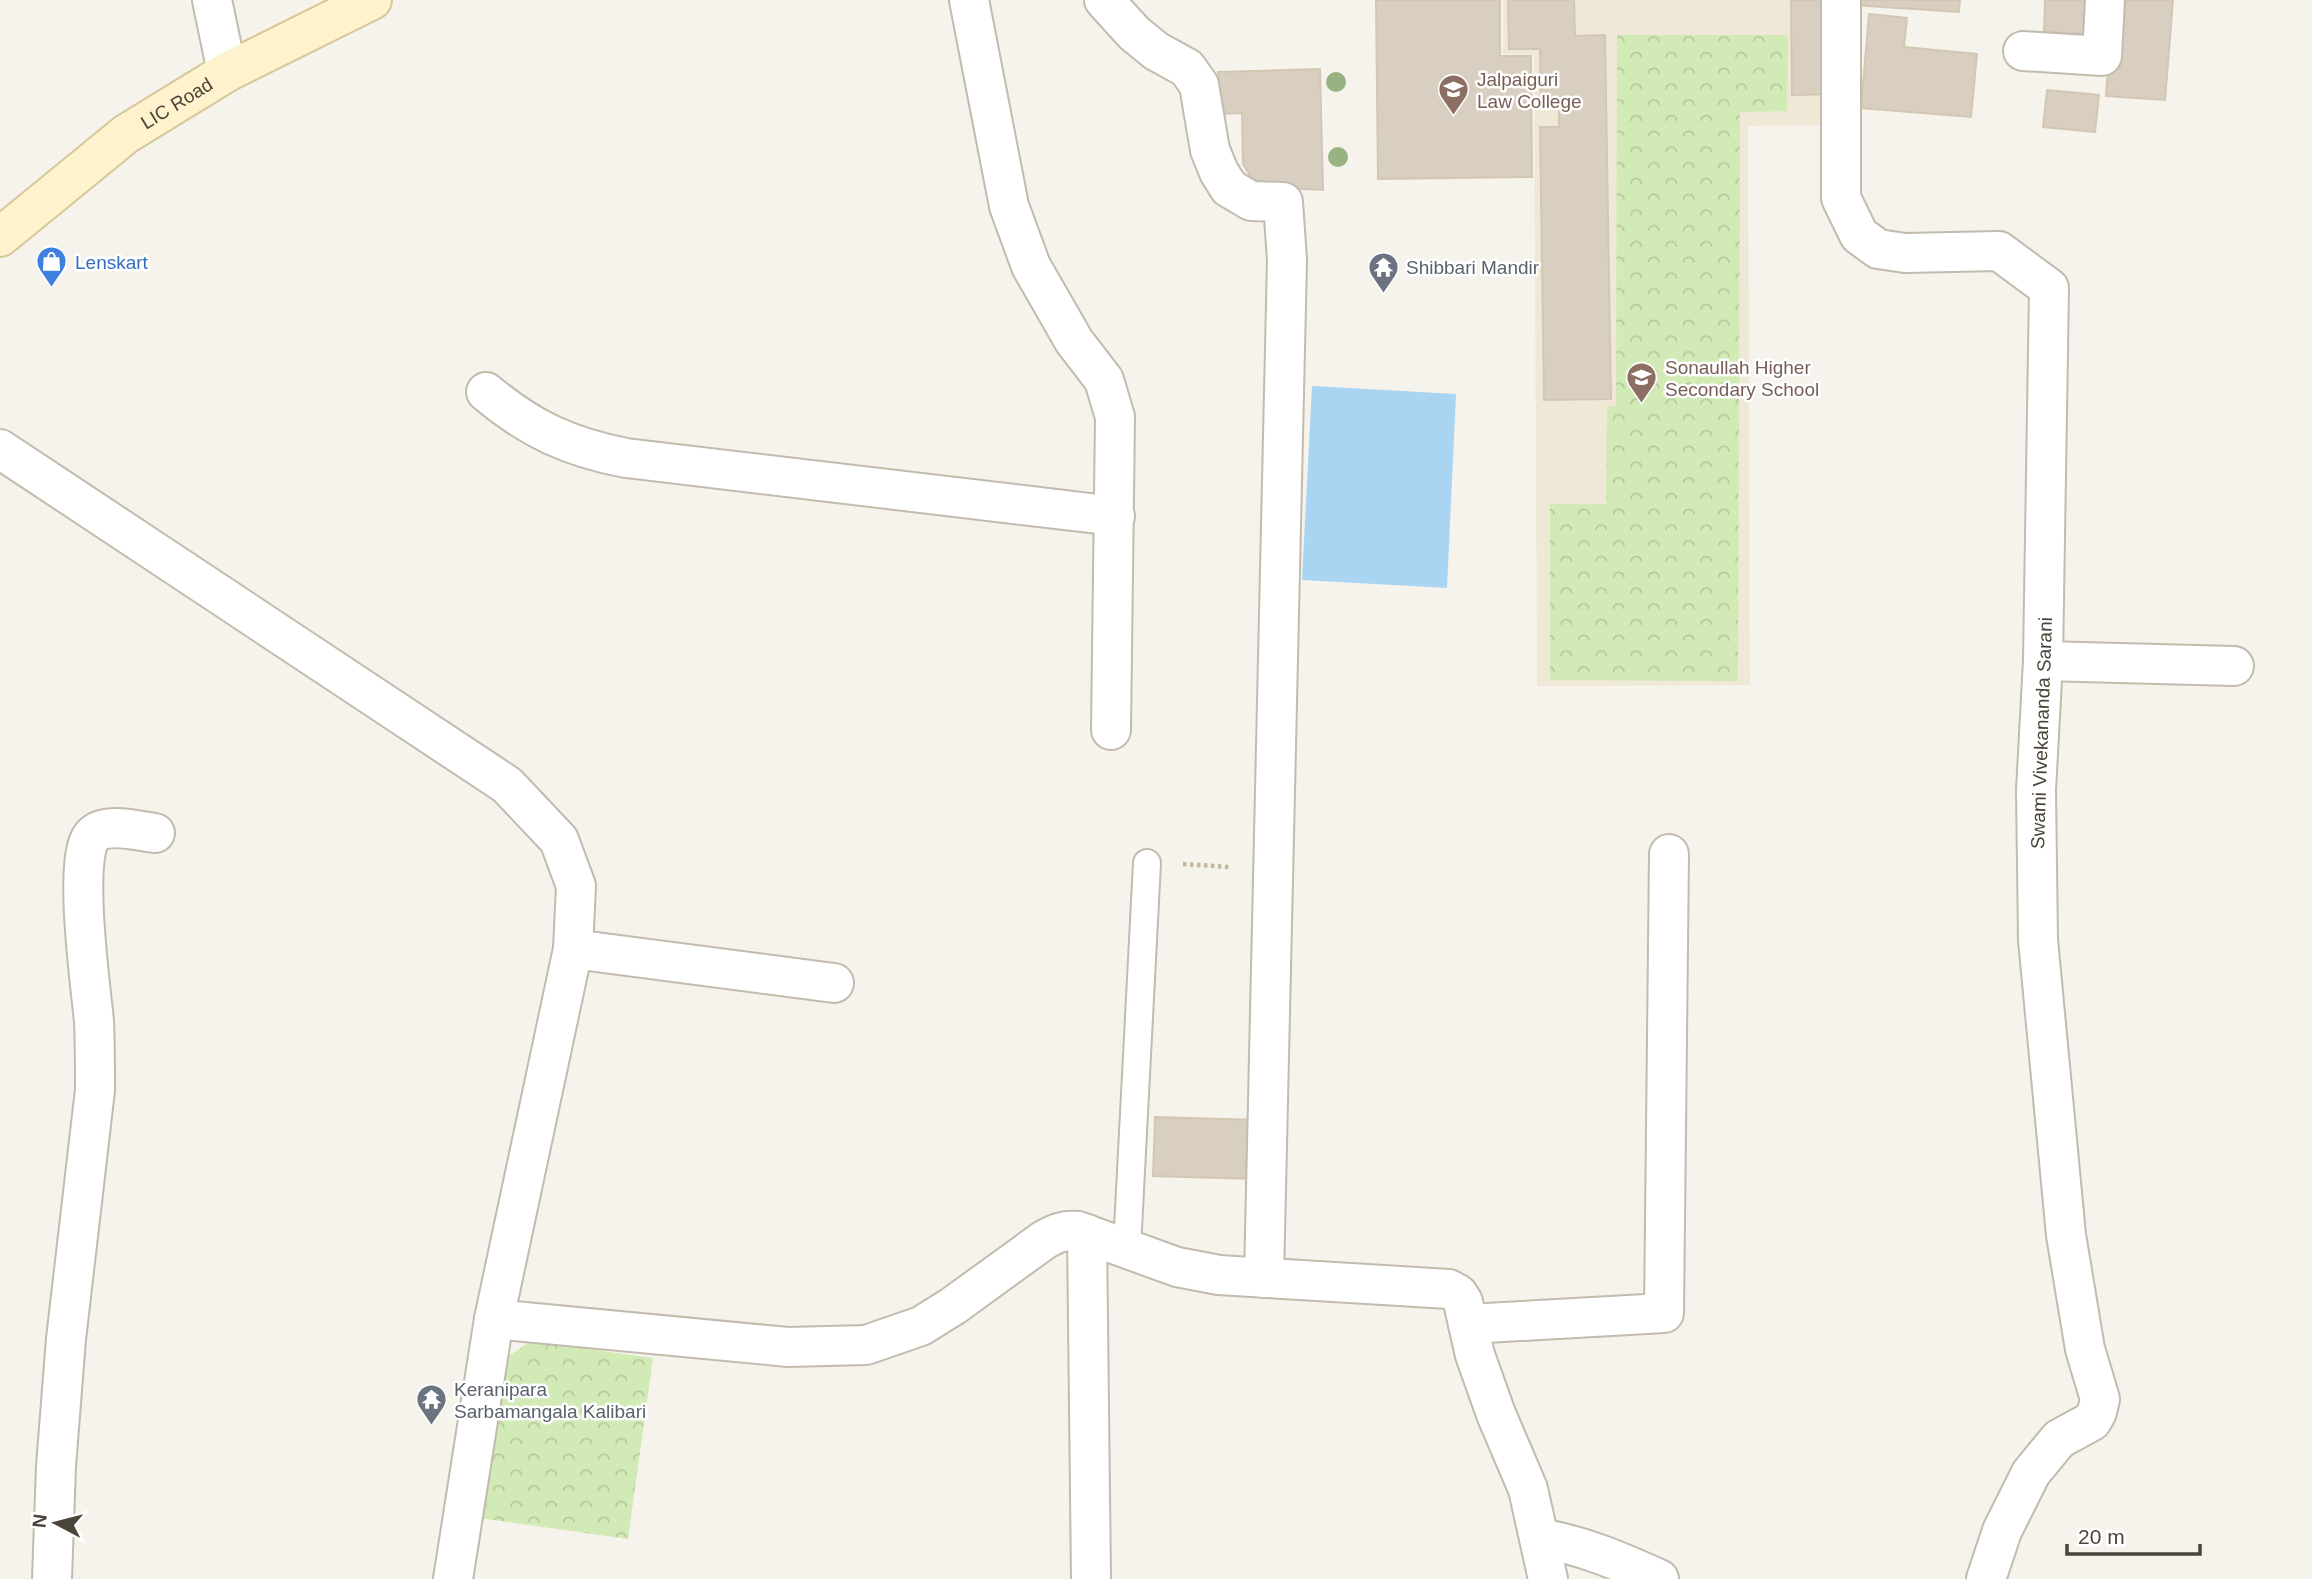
<svg xmlns="http://www.w3.org/2000/svg" width="2312" height="1579" font-family="Helvetica,sans-serif">
<style>
.education{fill:#efe8d6}
.park{fill:url(#park-crowns)}
.water{fill:#a9d4f2}
.building{fill:#d8cfc1;stroke:#d3c7b4;stroke-width:2}
.lines{fill:none;stroke-linecap:round;stroke-linejoin:round}
.service-casing{stroke:#c2bbae;stroke-width:30}
.minor-casing{stroke:#c2bbae;stroke-width:42}
.secondary-casing{stroke:#d6c79b;stroke-width:42}
.path{stroke:#c4b79f;stroke-width:4.5;stroke-dasharray:3.5 3.5;stroke-linecap:butt}
.service{stroke:#fff;stroke-width:26}
.minor{stroke:#fff;stroke-width:38}
.secondary{stroke:#fff3cd;stroke-width:38}
.tree{fill:#97b381}
.labels{text-anchor:middle;stroke-width:5;stroke-linejoin:round;paint-order:stroke}
.education-label{font-size:19px;fill:#785e54;stroke:#fff;text-anchor:start}
.street-label{font-size:19px;fill:#4b4439;stroke:#fff}
.shop-label{font-size:19px;fill:#366cbe;stroke:#fff;text-anchor:start}
.worship-label{font-size:19px;fill:#5b616d;stroke:#fff;text-anchor:start}
</style>
<defs>
<pattern id="park-crowns" width="20" height="18" patternUnits="userSpaceOnUse" patternTransform="scale(1.75)"><rect width="20" height="18" fill="#d2eab5"/><path d="M2 6a3 3 0 1 1 6 0M12 15a3 3 0 1 1 6 0" fill="none" stroke="#b6ca9c"/></pattern>
</defs>
<rect width="100%" height="100%" fill="#f6f3ec"/>
<!-- education -->
<path class="education" d="M 1503,0 L 1847,0 L 1847,125 L 1748,126 L 1750,685 L 1537,686 L 1534,55 L 1503,54 Z"/>
<!-- park -->
<g class="park">
<path d="M 1617,35 L 1788,35 L 1787,111 L 1740,112 L 1738,681 L 1550,680 L 1550,504 L 1606,504 L 1607,407 L 1616,406 Z"/>
<path d="M 531,1341 L 653,1358 L 628,1539 L 479,1518 L 500,1362 Z"/>
</g>
<!-- water -->
<path class="water" d="M 1312,386 L 1456,394 L 1447,588 L 1302,580 Z"/>
<!-- building -->
<g class="building">
<path d="M 1376,0 L 1500,0 L 1500,56 L 1531,56 L 1532,177 L 1378,179 Z"/>
<path d="M 1508,0 L 1574,0 L 1575,36 L 1605,35 L 1611,399 L 1544,400 L 1540,127 L 1559,127 L 1559,106 L 1541,107 L 1540,49 L 1509,49 Z"/>
<path d="M 1791,0 L 1843,0 L 1845,94 L 1792,95 Z"/>
<path d="M 1853,0 L 1960,0 L 1959,12 L 1853,5 Z"/>
<path d="M 2045,0 L 2091,0 L 2089,34 L 2044,32 Z"/>
<path d="M 2113,0 L 2173,0 L 2165,100 L 2106,96 Z"/>
<path d="M 1869,14 L 1907,18 L 1904,47 L 1977,54 L 1971,117 L 1861,108 Z"/>
<path d="M 1320,69 L 1323,190 L 1265,187 L 1259,184 L 1252,179 L 1243,164 L 1242,113 L 1220,114 L 1218,72 Z"/>
<path d="M 2047,90 L 2099,95 L 2095,132 L 2043,127 Z"/>
<path d="M 1155,1117 L 1258,1120 L 1257,1179 L 1153,1176 Z"/>
</g>
<g class="lines">
<defs>
<path id="service" d="M 1127,1248 L 1147,863"/>
<g id="minor">
<path d="M 212,0 L 227,72"/>
<path d="M 969,0 L 1009,206 L 1031,266 L 1074,341 L 1104,380 L 1115,417 L 1111,730"/>
<path d="M 1104,0 L 1134,33 L 1156,51 L 1187,68 L 1199,85 L 1210,150 L 1219,172 L 1229,188 L 1251,201 L 1283,202 L 1287,260 L 1264,1278"/>
<path d="M 1841,0 L 1841,198 L 1859,235 L 1878,249 L 1905,253 L 1999,251 L 2049,288 L 2043,661 L 2036,790 L 2038,940 L 2066,1235 L 2085,1349 L 2100,1399 L 2097,1412 L 2092,1421 L 2059,1439 L 2031,1473 L 2002,1531 L 1986,1579"/>
<path d="M 2023,51 L 2102,56 L 2105,0"/>
<path d="M 486,392 C 530,429 569,447 626,458 L 1115,516"/>
<path d="M 0,449 L 507,785 L 559,840 L 576,886 L 573,949 L 494,1319 L 453,1579"/>
<path d="M 2043,661 L 2234,666"/>
<path d="M 573,949 L 834,983"/>
<path d="M 1087,1234 L 1091,1579"/>
<path d="M 494,1319 L 788,1347 L 866,1345 L 921,1326 L 953,1306 L 1044,1240 C 1056,1233 1064,1230 1078,1231 L 1177,1267 L 1219,1275 L 1449,1289 L 1458,1294 L 1463,1302 L 1475,1355 L 1496,1414 L 1528,1489 L 1548,1579"/>
<path d="M 1468,1324 L 1664,1313 L 1669,854"/>
<path d="M 1539,1538 C 1582,1545 1619,1561 1659,1579"/>
<path d="M 52,1579 L 56,1466 L 66,1339 L 95,1090 C 95,1067 95,1044 94,1021 C 91,990 72,854 93,835 C 107,822 138,831 155,833"/>
</g>
<g id="secondary">
<path id="s1" d="M 0,237 L 126,134 L 227,72 L 372,0"/>
</g>
</defs>
<!-- service casing -->
<use href="#service" class="service-casing"/>
<!-- minor casing -->
<use href="#minor" class="minor-casing"/>
<!-- secondary casing -->
<use href="#secondary" class="secondary-casing"/>
<!-- path -->
<path class="path" d="M 1183,864 L 1230,867"/>
<!-- service -->
<use href="#service" class="service"/>
<!-- minor -->
<use href="#minor" class="minor"/>
<!-- secondary -->
<use href="#secondary" class="secondary"/>
</g>
<!-- trees -->
<g class="tree">
<circle cx="1336" cy="82" r="10"/>
<circle cx="1338" cy="157" r="10"/>
</g>
<!-- icons -->
<defs>
<symbol id="university-pin" viewBox="-11 -11 22 30"><path d="M0 17L-7.5 6A9.5 9.5 0 1 1 7.5 6Z" fill="#8d6e63" stroke="#fff"/><path d="M0-5L7-2L0 1L-7-2ZM-4 1L0 2.5L4 1V4Q0 6-4 4Z" fill="#fff"/></symbol>
<symbol id="shop-pin" viewBox="-11 -11 22 30"><path d="M0 17L-7.5 6A9.5 9.5 0 1 1 7.5 6Z" fill="#3f7fe0" stroke="#fff"/><path d="M-5-2.5h2.3a2.7 3.5 0 0 1 5.4 0H5L5.5 6h-11ZM-1.5-2.5h3a1.5 2.3 0 0 0-3 0Z" fill="#fff"/></symbol>
<symbol id="temple-pin" viewBox="-11 -11 22 30"><path d="M0 17L-7.5 6A9.5 9.5 0 1 1 7.5 6Z" fill="#6b7280" stroke="#fff"/><path d="M0-6L5-2H3V0L6.5 2.5H4V6H1.5V3h-3V6H-4V2.5H-6.5L-3 0V-2H-5Z" fill="#fff"/></symbol>
<symbol id="school-pin" viewBox="-11 -11 22 30"><path d="M0 17L-7.5 6A9.5 9.5 0 1 1 7.5 6Z" fill="#8d6e63" stroke="#fff"/><path d="M0-5L7-2L0 1L-7-2ZM-4 1L0 2.5L4 1V4Q0 6-4 4Z" fill="#fff"/></symbol>
</defs>
<g fill-rule="evenodd">
<use href="#university-pin" x="1436" y="72" width="35" height="47"/>
<use href="#shop-pin" x="34" y="244" width="35" height="47"/>
<use href="#temple-pin" x="1366" y="250" width="35" height="47"/>
<use href="#school-pin" x="1624" y="360" width="35" height="47"/>
<use href="#temple-pin" x="414" y="1382" width="35" height="47"/>
</g>
<g class="labels">
<!-- education labels -->
<g class="education-label">
<text x="1477" y="86">Jalpaiguri<tspan x="1477" dy="22">Law College</tspan></text>
<text x="1665" y="374">Sonaullah Higher<tspan x="1665" dy="22">Secondary School</tspan></text>
</g>
<!-- street labels -->
<g class="street-label">
<text dy="7" stroke="none"><textPath href="#s1" startOffset="222">LIC Road</textPath></text>
<text transform="translate(2041 733) rotate(-88)" y="7">Swami Vivekananda Sarani</text>
</g>
<!-- shop labels -->
<g class="shop-label">
<text x="75" y="269">Lenskart</text>
</g>
<!-- worship labels -->
<g class="worship-label">
<text x="1406" y="274">Shibbari Mandir</text>
<text x="454" y="1396">Keranipara<tspan x="454" dy="22">Sarbamangala Kalibari</tspan></text>
</g>
</g>
<!-- north arrow -->
<g transform="translate(56 1523) rotate(277)" stroke="#ffffff" stroke-width="5" paint-order="stroke">
<path d="M0-5L12 26L0 18L-12 26Z" fill="#4b4439"/>
<text y="-10" font-size="19" font-weight="bold" text-anchor="middle" fill="#4b4439">N</text>
</g>
<!-- scale -->
<path d="M2067 1544v10h133v-10" fill="none" stroke="#4b4439" stroke-width="3.5"/>
<text x="2078" y="1544" font-size="21" fill="#4b4439" stroke="#ffffff" stroke-width="5" paint-order="stroke">20 m</text>
</svg>
